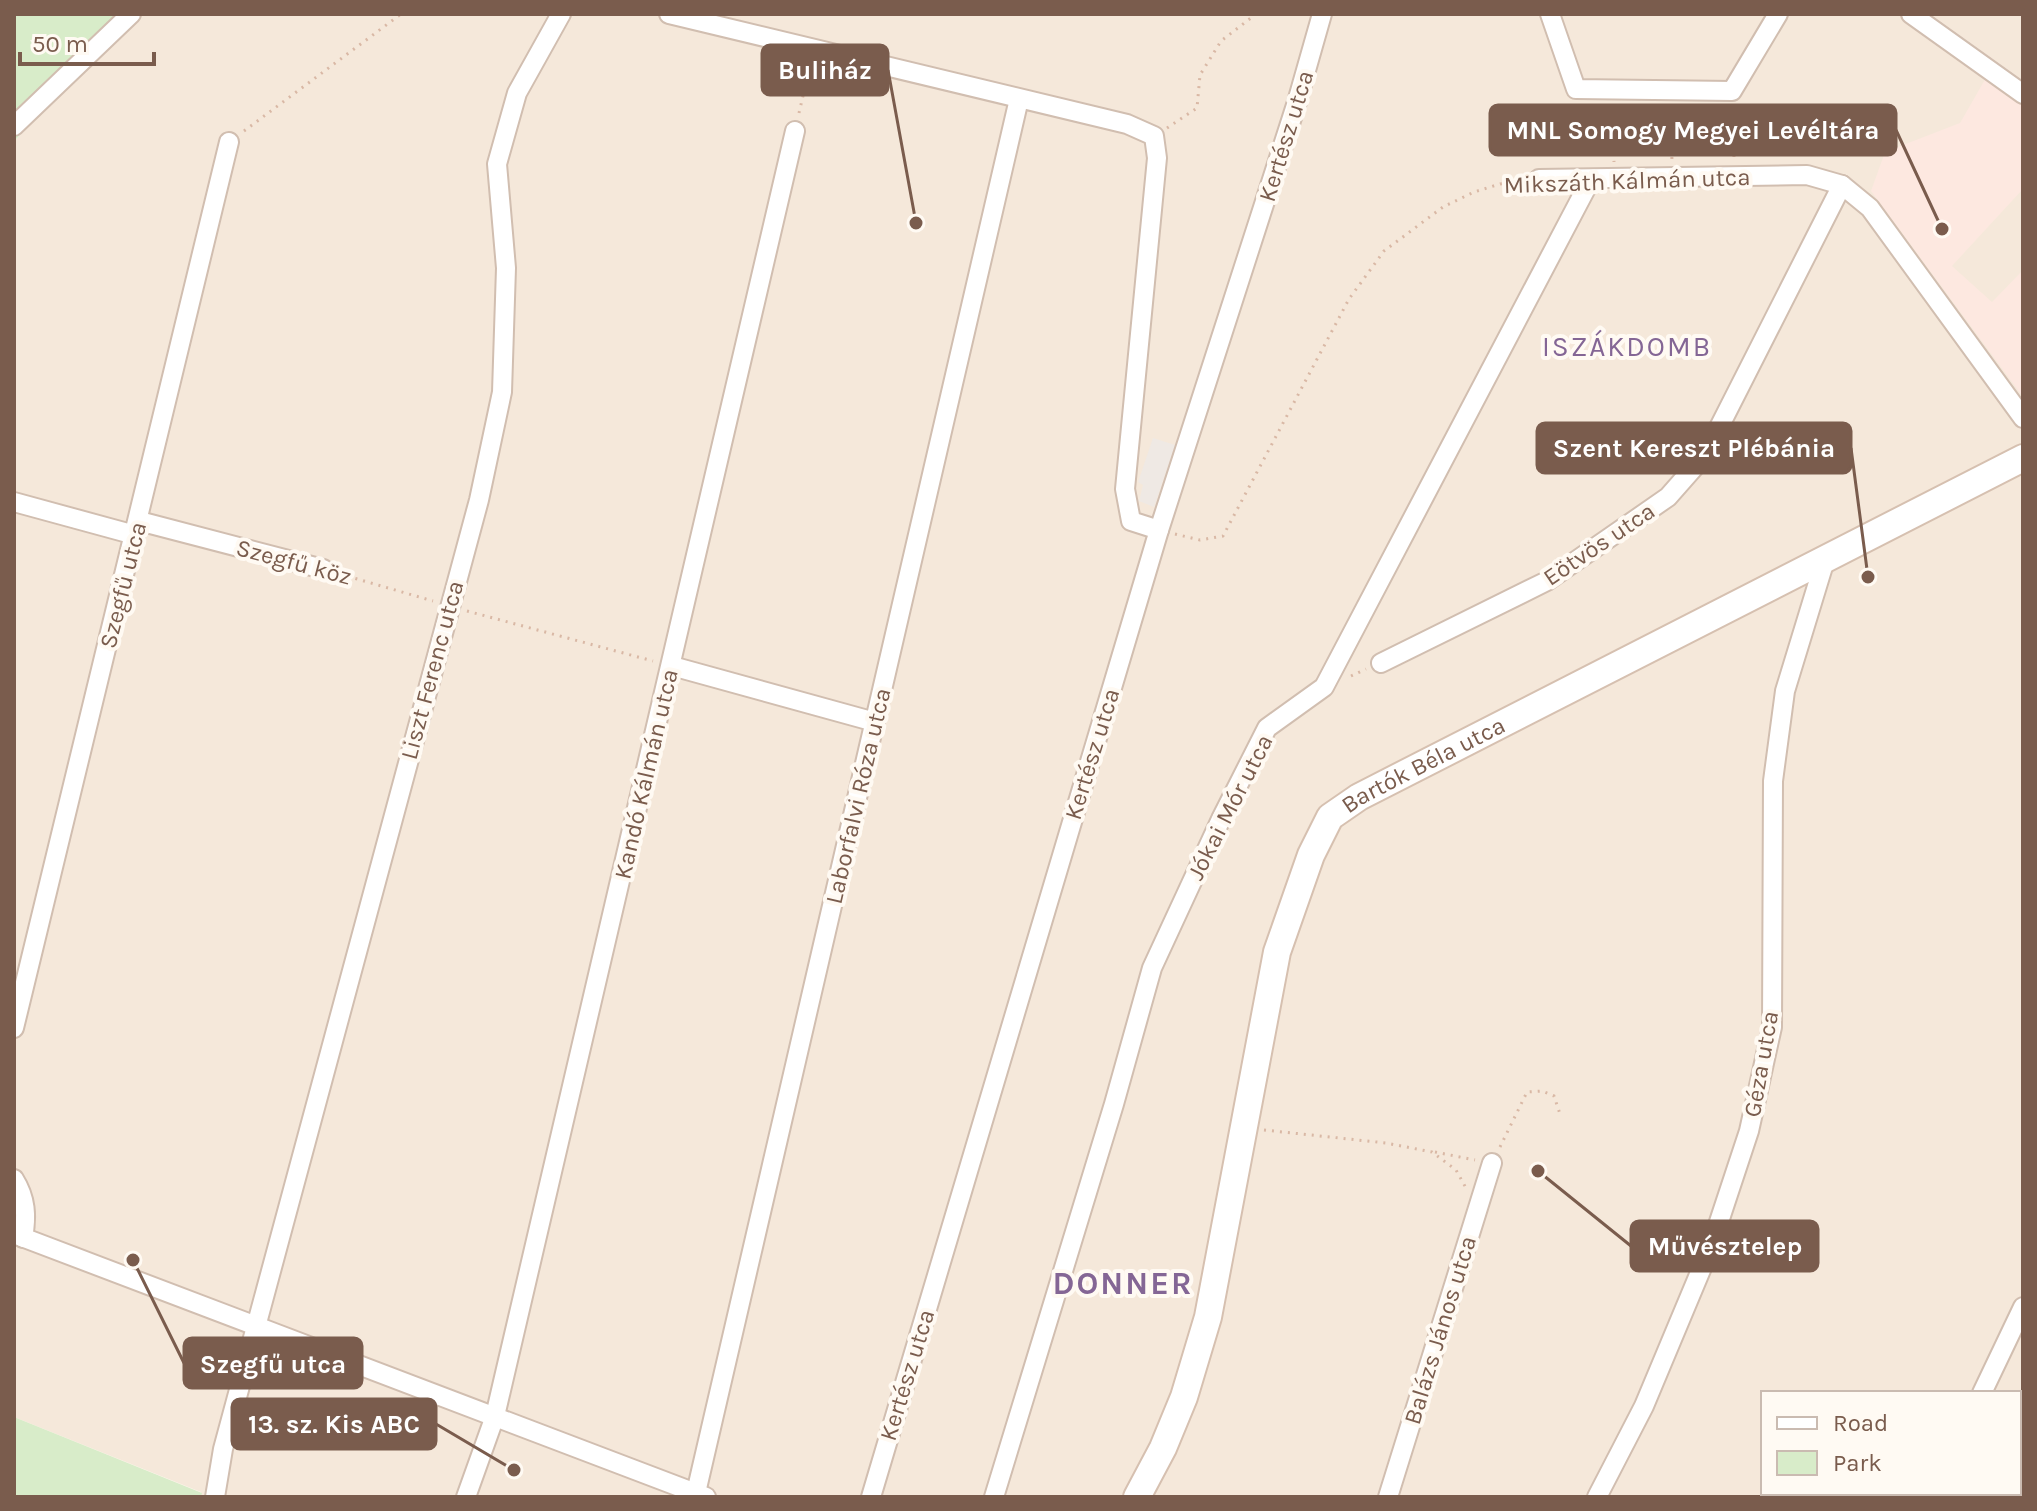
<svg xmlns="http://www.w3.org/2000/svg" width="2037" height="1511" font-family="Karla,sans-serif">
<style>
.residential{fill:#f5e8da;fill-rule:evenodd}
.commercial{fill:#fde8e0}
.industrial{fill:#efe9e4}
.green{fill:#d8ecc9}
.lines{fill:none;stroke-linecap:round;stroke-linejoin:round}
.street-casing{stroke:#d1beb0;stroke-width:22}
.secondary-casing{stroke:#d6c0b0;stroke-width:30}
.path{stroke:#d9b8a5;stroke-width:3;stroke-dasharray:2 6;stroke-linecap:butt}
.street{stroke:#fff;stroke-width:18}
.secondary{stroke:#fff;stroke-width:26}
.labels{text-anchor:middle;stroke-width:8;stroke-linejoin:round;paint-order:stroke}
.street-label{font-size:24px;fill:#7a5c4d;stroke:#fffaf3}
.quarter-label{font-size:28px;letter-spacing:2px;fill:#846695;stroke:#fffaf3}
.district-label{font-size:32px;font-weight:bold;letter-spacing:2px;fill:#846695;stroke:#fffaf3}
.leader{fill:none;stroke:#7a5c4d;stroke-width:3}
.callout-dot{fill:#7a5c4d;stroke:#fffaf3;stroke-width:3}
.callout{fill:#7a5c4d;stroke:#7a5c4d;stroke-width:3}
.callout-label{font-size:26px;text-anchor:middle;font-weight:bold;fill:#fff}
</style>
<rect width="100%" height="100%" fill="#fdf6ec"/>
<!-- residential -->
<path class="residential" d="M 140,14 L 2023,14 L 2023,1497 L 201,1497 L 201,1492 L 14,1417 L 14,141 ZM 1763,1393 L 2019,1393 L 2019,1493 L 1763,1493 Z"/>
<!-- commercial -->
<path class="commercial" d="M 1987,76 L 2023,102 L 2023,189 L 1952,266 L 1992,302 L 2023,270 L 2023,397 L 1871,191 L 1885,152 L 1960,123 Z"/>
<!-- industrial -->
<path class="industrial" d="M 1153,438 L 1175,445 L 1154,507 L 1139,501 L 1143,485 L 1138,482 Z"/>
<!-- green -->
<g class="green">
<path d="M 14,14 L 140,14 L 14,141 Z"/>
<path d="M 14,1417 L 202,1493 L 201,1497 L 14,1497 Z"/>
</g>
<g class="lines">
<defs>
<g id="street">
<path d="M 669,14 L 1127,124 L 1154,136 L 1157,158 L 1125,489 L 1131,521 L 1159,530"/>
<path d="M 1550,14 L 1576,89 L 1732,91 L 1778,14"/>
<path d="M 1911,14 L 2023,94"/>
<path d="M 14,126 L 131,14"/>
<path d="M 1539,179 L 1807,175 L 1842,185 L 1870,208 L 2023,418"/>
<path d="M 14,502 L 135,535"/>
<path d="M 139,521 L 323,569"/>
<path d="M 1381,663 L 1547,581 L 1668,497 L 1705,455 L 1842,185"/>
<path d="M 672,666 L 875,722"/>
<path d="M 14,1028 L 229,142"/>
<path d="M 14,1179 C 26,1198 27,1216 23,1238"/>
<path d="M 14,1234 L 706,1497"/>
<path d="M 1982,1393 L 2023,1307"/>
<path d="M 215,1497 L 223,1449 L 479,500 L 502,392 L 506,268 L 497,164 L 517,93 L 561,14"/>
<path d="M 466,1497 L 495,1416 L 795,131"/>
<path d="M 695,1497 L 1019,99"/>
<path d="M 871,1497 L 1159,530 L 1297,102 L 1322,14"/>
<path d="M 994,1497 L 1114,1104 L 1152,968 L 1221,819 L 1267,728 L 1324,687 L 1591,179"/>
<path d="M 1388,1497 L 1492,1163"/>
<path d="M 1597,1497 L 1644,1406 L 1711,1246 L 1749,1131 L 1772,1027 L 1773,781 L 1785,691 L 1825,560"/>
<path d="M 1933,1497 L 1935,1493"/>
</g>
<g id="secondary">
<path id="s1" d="M 1137,1497 L 1163,1448 L 1184,1397 L 1208,1317 L 1277,952 L 1311,855 L 1330,817 L 1359,797 L 2023,458"/>
</g>
</defs>
<!-- street casing -->
<use href="#street" class="street-casing"/>
<!-- secondary casing -->
<use href="#secondary" class="secondary-casing"/>
<!-- path -->
<g class="path">
<path d="M 1611,105 L 1614,162"/>
<path d="M 1733,107 L 1734,159"/>
<path d="M 1670,109 L 1672,161"/>
<path d="M 799,113 L 810,66"/>
<path d="M 1167,128 L 1197,108 L 1200,75 L 1221,41 L 1256,14"/>
<path d="M 244,131 L 401,14"/>
<path d="M 1175,534 L 1200,540 L 1223,536 L 1349,299 L 1384,251 L 1443,207 L 1474,192 L 1500,184 L 1524,181"/>
<path d="M 340,574 L 433,601"/>
<path d="M 467,611 L 653,661"/>
<path d="M 1351,676 L 1366,669"/>
<path d="M 1264,1130 L 1386,1143 L 1432,1152 L 1456,1170 L 1466,1188"/>
<path d="M 1500,1147 L 1527,1092 L 1542,1091 L 1554,1096 L 1560,1114"/>
<path d="M 1435,1152 L 1475,1160"/>
</g>
<!-- street -->
<use href="#street" class="street"/>
<!-- secondary -->
<use href="#secondary" class="secondary"/>
</g>
<g class="labels">
<!-- street labels -->
<g class="street-label">
<text transform="translate(1286 136) rotate(-73)" y="8">Kertész utca</text>
<text transform="translate(1627 181) rotate(-2)" y="8">Mikszáth Kálmán utca</text>
<text transform="translate(1599 544) rotate(-34)" y="8">Eötvös utca</text>
<text transform="translate(294 562) rotate(15)" y="8">Szegfű köz</text>
<text transform="translate(123 585) rotate(-76)" y="8">Szegfű utca</text>
<text transform="translate(432 670) rotate(-75)" y="8">Liszt Ferenc utca</text>
<text transform="translate(1092 754) rotate(-73)" y="8">Kertész utca</text>
<text dy="8" stroke="none"><textPath href="#s1" startOffset="818">Bartók Béla utca</textPath></text>
<text transform="translate(646 774) rotate(-77)" y="8">Kandó Kálmán utca</text>
<text transform="translate(858 796) rotate(-77)" y="8">Laborfalvi Róza utca</text>
<text transform="translate(1230 807) rotate(-63)" y="8">Jókai Mór utca</text>
<text transform="translate(1761 1064) rotate(-80)" y="8">Géza utca</text>
<text transform="translate(1440 1330) rotate(-73)" y="8">Balázs János utca</text>
<text transform="translate(907 1375) rotate(-73)" y="8">Kertész utca</text>
</g>
<!-- quarter labels -->
<g class="quarter-label">
<text x="1627" y="356">ISZÁKDOMB</text>
</g>
<!-- district labels -->
<g class="district-label">
<text x="1123" y="1294">DONNER</text>
</g>
</g>
<!-- callouts -->
<path class="leader" d="M916 223L888 70M1942 229L1896 130M1868 577L1851 448M1538 1171L1631 1246M133 1260L184 1363M514 1470L436 1424"/>
<g class="callout-dot">
<circle cx="916" cy="223" r="8"/>
<circle cx="1942" cy="229" r="8"/>
<circle cx="1868" cy="577" r="8"/>
<circle cx="1538" cy="1171" r="8"/>
<circle cx="133" cy="1260" r="8"/>
<circle cx="514" cy="1470" r="8"/>
</g>
<g class="callout">
<rect x="762" y="45" width="126" height="50" rx="8"/>
<rect x="1490" y="105" width="406" height="50" rx="8"/>
<rect x="1537" y="423" width="314" height="50" rx="8"/>
<rect x="1631" y="1221" width="187" height="50" rx="8"/>
<rect x="184" y="1338" width="178" height="50" rx="8"/>
<rect x="232" y="1399" width="204" height="50" rx="8"/>
</g>
<g class="callout-label">
<text x="825" y="79">Buliház</text>
<text x="1693" y="139">MNL Somogy Megyei Levéltára</text>
<text x="1694" y="457">Szent Kereszt Plébánia</text>
<text x="1725" y="1255">Művésztelep</text>
<text x="273" y="1373">Szegfű utca</text>
<text x="334" y="1433">13. sz. Kis ABC</text>
</g>
<!-- border -->
<rect width="2037" height="1511" fill="none" stroke="#7a5c4d" stroke-width="32"/>
<!-- legend -->
<rect x="1761" y="1391" width="260" height="104" fill="#fffaf3" stroke="#cabbb1" stroke-width="2"/>
<rect x="1777" y="1417" width="40" height="12" fill="#ffffff" stroke="#cabbb1" stroke-width="2"/>
<text x="1833" y="1431" font-size="24" fill="#7a5c4d">Road</text>
<rect x="1777" y="1451" width="40" height="24" fill="#d8ecc9" stroke="#cabbb1" stroke-width="2"/>
<text x="1833" y="1471" font-size="24" fill="#7a5c4d">Park</text>
<!-- scale -->
<path d="M20 52v12h134v-12" fill="none" stroke="#7a5c4d" stroke-width="4"/>
<text x="32" y="52" font-size="24" fill="#7a5c4d" stroke="#fffaf3" stroke-width="6" paint-order="stroke">50 m</text>
</svg>
